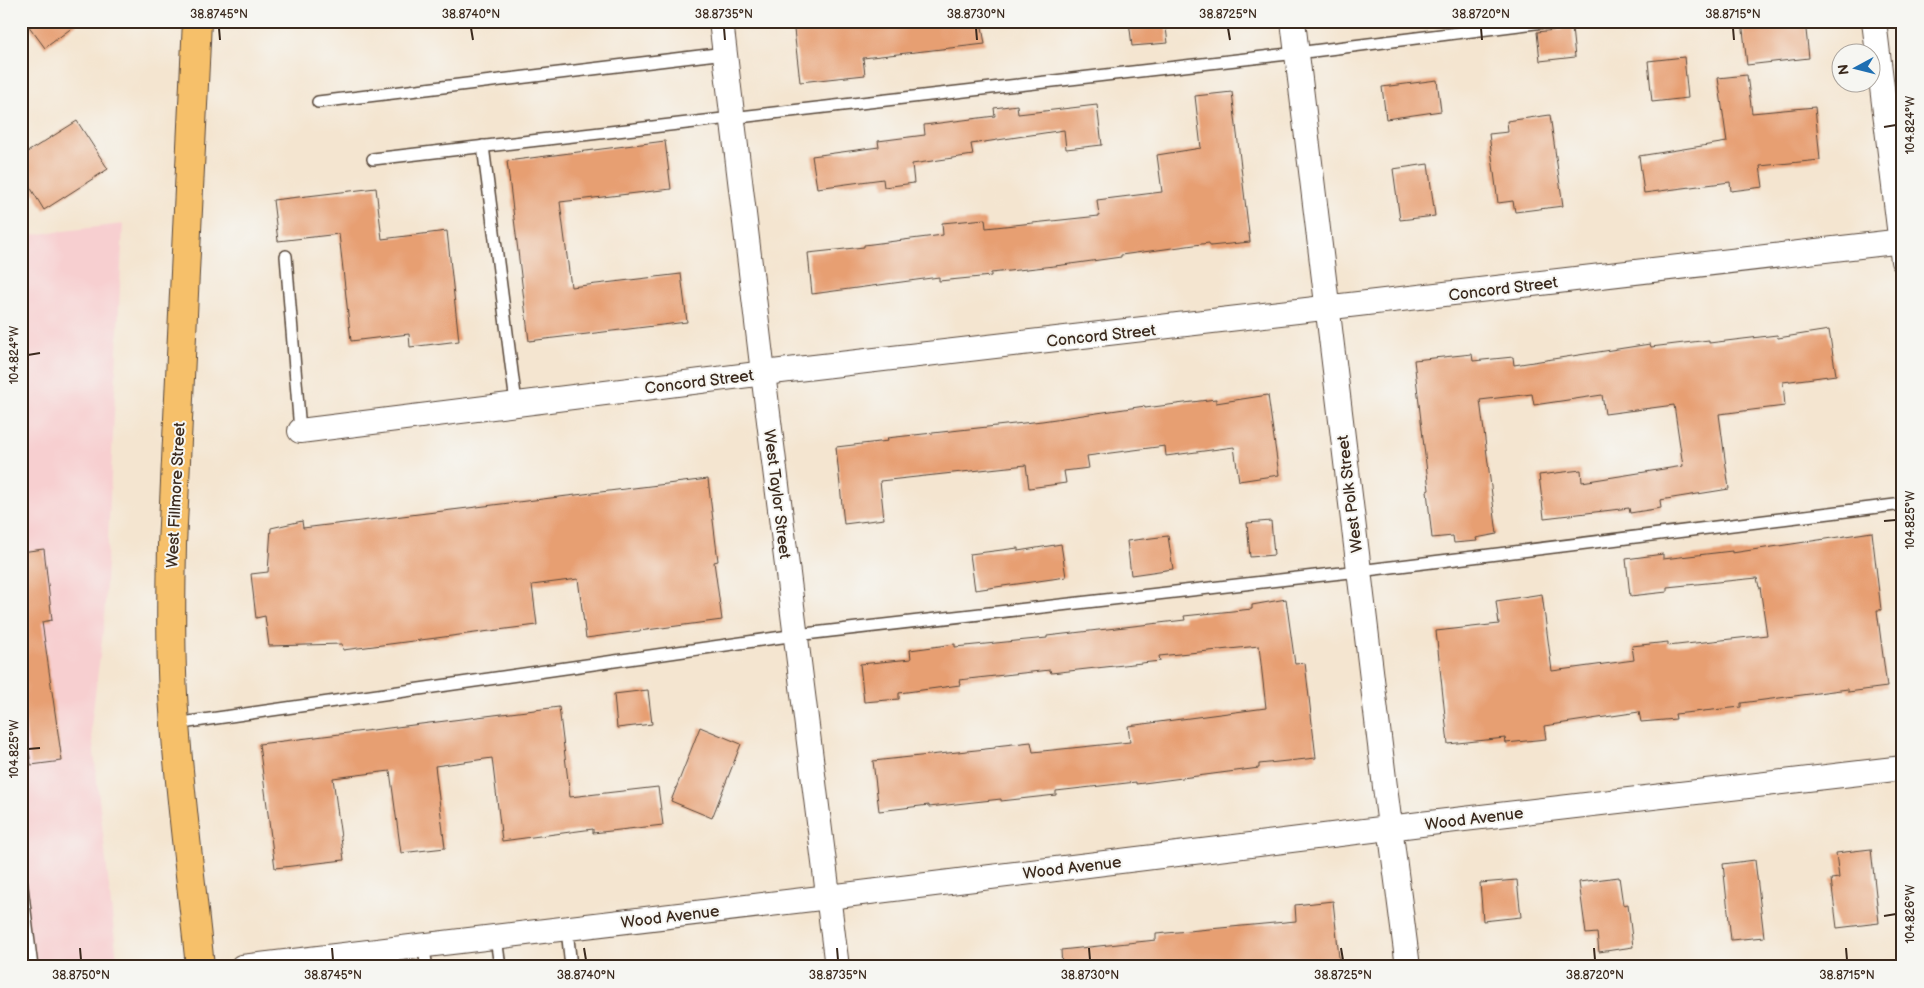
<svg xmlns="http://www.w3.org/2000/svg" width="1924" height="988" font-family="'Balsamiq Sans',sans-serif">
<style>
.built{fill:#f7cfd0}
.building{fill:#e79f72}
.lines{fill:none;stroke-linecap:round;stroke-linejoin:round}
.service-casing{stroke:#574639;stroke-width:14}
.minor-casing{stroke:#574639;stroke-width:26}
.primary-casing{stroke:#574639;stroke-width:30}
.service{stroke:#fff;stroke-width:11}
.minor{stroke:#fff;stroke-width:24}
.primary{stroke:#f6c06b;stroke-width:28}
.ticks{fill:none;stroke:#3b2a1e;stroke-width:2}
.labels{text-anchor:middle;stroke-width:4;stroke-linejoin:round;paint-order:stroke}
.street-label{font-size:16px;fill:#3b2a1e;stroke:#f6f6f2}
.neatline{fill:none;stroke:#3b2a1e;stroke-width:2}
.ticks-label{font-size:12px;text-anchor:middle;fill:#3b2a1e}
</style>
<rect width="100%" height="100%" fill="#f6f6f2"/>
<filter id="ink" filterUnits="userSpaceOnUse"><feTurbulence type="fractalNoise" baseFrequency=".02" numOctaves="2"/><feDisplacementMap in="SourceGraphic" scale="10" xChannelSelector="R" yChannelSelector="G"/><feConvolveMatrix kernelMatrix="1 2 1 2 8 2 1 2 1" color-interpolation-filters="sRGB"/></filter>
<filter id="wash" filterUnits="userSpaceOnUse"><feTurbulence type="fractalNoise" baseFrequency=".0096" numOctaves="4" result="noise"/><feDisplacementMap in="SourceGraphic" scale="20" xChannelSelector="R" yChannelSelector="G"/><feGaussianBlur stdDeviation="1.12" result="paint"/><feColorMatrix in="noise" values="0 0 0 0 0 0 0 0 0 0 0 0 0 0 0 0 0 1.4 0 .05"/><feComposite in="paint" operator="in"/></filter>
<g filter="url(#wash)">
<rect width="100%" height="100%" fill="#f4e5d0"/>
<!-- built -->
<path class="built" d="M 123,224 L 104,624 L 91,726 L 117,959 L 58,967 L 21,967 L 21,236 Z"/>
<g id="blocks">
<!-- building -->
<g class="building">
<path d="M 25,21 L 81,21 L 45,48 Z"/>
<path d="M 793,21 L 981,21 L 985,44 L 863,58 L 865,75 L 800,82 Z"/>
<path d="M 1129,21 L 1165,21 L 1168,43 L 1132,46 Z"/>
<path d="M 1742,21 L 1805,21 L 1809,58 L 1747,65 Z"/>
<path d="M 1572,28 L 1575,57 L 1540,61 L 1537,32 Z"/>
<path d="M 1684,57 L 1688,98 L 1652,102 L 1648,61 Z"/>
<path d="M 1747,75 L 1752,113 L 1815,107 L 1820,160 L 1760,166 L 1763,187 L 1731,191 L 1730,182 L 1644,193 L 1639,156 L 1727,142 L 1718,78 Z"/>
<path d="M 1437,80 L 1441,111 L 1386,119 L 1382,87 Z"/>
<path d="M 1232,92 L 1250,242 L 1210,246 L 1209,243 L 1121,255 L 1121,257 L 1063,265 L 991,273 L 991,276 L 939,281 L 939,277 L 812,294 L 808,253 L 864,247 L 864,245 L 943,235 L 942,223 L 985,219 L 986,228 L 1099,216 L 1097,200 L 1162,192 L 1157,155 L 1201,148 L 1195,96 Z"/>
<path d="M 1017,105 L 1018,114 L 1097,105 L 1102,145 L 1066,149 L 1064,130 L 971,144 L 973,155 L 912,164 L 914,183 L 884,187 L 883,179 L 817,188 L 812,156 L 879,147 L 878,141 L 925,135 L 924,125 L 995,116 L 994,108 Z"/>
<path d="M 1550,115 L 1563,206 L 1515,212 L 1513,201 L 1498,203 L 1489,134 L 1508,132 L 1507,121 Z"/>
<path d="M 77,121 L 108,169 L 44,210 L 21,172 L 21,156 Z"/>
<path d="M 665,141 L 671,189 L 560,202 L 571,287 L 681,274 L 687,322 L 529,341 L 507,161 Z"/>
<path d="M 1428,164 L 1435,216 L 1400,220 L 1393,169 Z"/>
<path d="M 376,188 L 382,239 L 447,231 L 459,341 L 410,347 L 409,334 L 351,341 L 339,234 L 278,241 L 273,200 Z"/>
<path d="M 1829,330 L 1836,375 L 1783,382 L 1785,406 L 1719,414 L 1729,489 L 1660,500 L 1661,508 L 1630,513 L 1629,508 L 1544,518 L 1539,475 L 1581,470 L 1582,482 L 1683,466 L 1674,405 L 1605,414 L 1602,395 L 1534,405 L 1532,394 L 1480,400 L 1497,534 L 1476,538 L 1477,541 L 1454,543 L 1453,536 L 1432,538 L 1427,491 L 1429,490 L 1414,360 L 1472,354 L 1473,361 L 1513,357 L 1514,365 L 1650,344 L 1651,347 L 1709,340 L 1709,343 L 1777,335 L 1778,338 Z"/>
<path d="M 1268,395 L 1279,475 L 1239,481 L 1234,447 L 1166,456 L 1165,446 L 1087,456 L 1089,468 L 1064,471 L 1066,483 L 1029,488 L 1026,465 L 880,481 L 884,519 L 844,524 L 836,447 L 888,441 L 887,438 L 1042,421 L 1145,406 L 1145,408 L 1216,399 L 1216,403 Z"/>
<path d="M 708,479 L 718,561 L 714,562 L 722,620 L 586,638 L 578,579 L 532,585 L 537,625 L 343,650 L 342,644 L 269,646 L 265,616 L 256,618 L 251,574 L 268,572 L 271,528 L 302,521 L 303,528 Z"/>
<path d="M 1271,521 L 1274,555 L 1250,557 L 1247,523 Z"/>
<path d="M 1872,532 L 1881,610 L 1877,610 L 1887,687 L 1848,692 L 1848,689 L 1741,703 L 1741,707 L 1675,714 L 1676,719 L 1641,722 L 1639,712 L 1544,726 L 1546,739 L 1506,743 L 1505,738 L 1448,744 L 1436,631 L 1499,624 L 1496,601 L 1542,594 L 1552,671 L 1634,660 L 1632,646 L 1668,642 L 1668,646 L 1767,635 L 1760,587 L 1759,587 L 1757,578 L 1667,587 L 1667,592 L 1630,596 L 1626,559 L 1663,554 L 1663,559 L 1732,551 L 1732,553 Z"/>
<path d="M 1168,536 L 1173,569 L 1131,575 L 1127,541 Z"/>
<path d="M 1061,544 L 1066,577 L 975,590 L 970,554 L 1018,548 L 1018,551 Z"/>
<path d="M 44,549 L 52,620 L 42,622 L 62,761 L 31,765 L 21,695 L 21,552 Z"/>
<path d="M 1286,599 L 1295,664 L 1305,663 L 1316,758 L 1259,764 L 1259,768 L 1136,784 L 1136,782 L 1056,791 L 1056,795 L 1001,801 L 1001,799 L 929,807 L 929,805 L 879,811 L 873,761 L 995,748 L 995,746 L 1031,742 L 1033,752 L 1130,742 L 1128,726 L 1266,708 L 1259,646 L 1159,656 L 1160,661 L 1087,669 L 1051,673 L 1050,670 L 959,680 L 960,685 L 899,693 L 899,699 L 864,702 L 860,664 L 911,659 L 910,650 L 955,644 L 955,647 L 1047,638 L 1047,636 L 1185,620 L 1184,616 L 1252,609 L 1252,605 Z"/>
<path d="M 648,690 L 652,724 L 617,728 L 614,694 Z"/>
<path d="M 559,707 L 570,797 L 658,787 L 663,825 L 593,833 L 593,829 L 502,841 L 492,758 L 435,766 L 445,848 L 401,853 L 390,771 L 333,778 L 344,860 L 275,868 L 259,744 Z"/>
<path d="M 700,727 L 741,744 L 712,818 L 671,801 Z"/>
<path d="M 1871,849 L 1879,923 L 1837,928 L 1831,879 L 1839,878 L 1836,853 Z"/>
<path d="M 1755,860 L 1764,937 L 1731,940 L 1723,864 Z"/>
<path d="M 1619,877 L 1623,905 L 1628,904 L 1633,947 L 1599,952 L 1597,933 L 1586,934 L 1579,882 Z"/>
<path d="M 1517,880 L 1521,917 L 1483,921 L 1480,883 Z"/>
<path d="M 1333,901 L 1340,967 L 1062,967 L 1061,950 L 1156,940 L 1156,934 L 1296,921 L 1295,905 Z"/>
</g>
</g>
</g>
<g filter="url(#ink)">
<use href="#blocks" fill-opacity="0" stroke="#574639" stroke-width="1"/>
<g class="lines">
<defs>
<g id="service">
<path d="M 318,102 L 725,53"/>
<path d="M 483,146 L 516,403"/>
<path d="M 373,159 L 1297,53 L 1552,21"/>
<path d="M 286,256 L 300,431"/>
<path d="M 175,724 L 796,635 L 1359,571 L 1903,504"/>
<path d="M 21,879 L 32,967"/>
<path d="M 567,929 L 571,967"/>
<path d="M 496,938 L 500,967"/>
<path d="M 423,946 L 427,967"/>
</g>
<g id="minor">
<path d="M 721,21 L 763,373 L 837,967"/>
<path d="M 1293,21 L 1385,787 L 1408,967"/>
<path d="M 1874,21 L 1903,261"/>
<path d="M 300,431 L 797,369 L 1903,241"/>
<path d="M 242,967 L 829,897 L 1421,824 L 1903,768"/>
</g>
<path id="primary" d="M 197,21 L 172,545 C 171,595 170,644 173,694 C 178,785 191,876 200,967"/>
</defs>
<!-- service casing -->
<use href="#service" class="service-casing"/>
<!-- minor casing -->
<use href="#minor" class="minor-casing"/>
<!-- primary casing -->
<use href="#primary" class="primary-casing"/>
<!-- service -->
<use href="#service" class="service"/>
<!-- minor -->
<use href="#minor" class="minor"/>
<!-- primary -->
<use href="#primary" class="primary"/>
</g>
</g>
<!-- ticks -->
<path class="ticks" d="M 219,28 L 220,40M 471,28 L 473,40M 724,28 L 725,40M 976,28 L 977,40M 1228,28 L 1230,40M 1481,28 L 1482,40M 1733,28 L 1734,40M 1884,127 L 1896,125M 28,355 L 40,353M 1884,521 L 1896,520M 28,749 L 40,748M 1884,916 L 1896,914M 80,948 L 81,960M 332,948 L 333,960M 584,948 L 586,960M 837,948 L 838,960M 1089,948 L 1090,960M 1341,948 L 1343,960M 1594,948 L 1595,960M 1846,948 L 1847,960"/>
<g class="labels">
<!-- street labels -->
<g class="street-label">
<text transform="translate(1503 288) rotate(-7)" y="6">Concord Street</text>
<text transform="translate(1101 335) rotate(-6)" y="6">Concord Street</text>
<text transform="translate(699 381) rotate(-7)" y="6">Concord Street</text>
<text transform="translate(778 494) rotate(83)" y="6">West Taylor Street</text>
<text transform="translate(1349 494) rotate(-97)" y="6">West Polk Street</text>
<text transform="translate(175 495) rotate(-87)" y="6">West Fillmore Street</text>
<text transform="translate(1474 818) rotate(-7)" y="6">Wood Avenue</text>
<text transform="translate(1072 867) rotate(-7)" y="6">Wood Avenue</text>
<text transform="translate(670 916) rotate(-7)" y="6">Wood Avenue</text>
</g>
</g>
<!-- margin -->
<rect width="1924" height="988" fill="none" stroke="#f6f6f2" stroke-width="55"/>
<!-- north arrow -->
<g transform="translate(1856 68) rotate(263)"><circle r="24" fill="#f6f6f2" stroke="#aba49d"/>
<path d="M0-4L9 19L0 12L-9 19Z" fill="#1f6fb2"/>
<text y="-8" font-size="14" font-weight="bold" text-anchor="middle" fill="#3b2a1e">N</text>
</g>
<rect x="28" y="28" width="1868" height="932" class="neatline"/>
<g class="ticks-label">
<text x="219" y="18">38.8745°N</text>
<text x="471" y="18">38.8740°N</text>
<text x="724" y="18">38.8735°N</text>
<text x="976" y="18">38.8730°N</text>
<text x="1228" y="18">38.8725°N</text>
<text x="1481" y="18">38.8720°N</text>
<text x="1733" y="18">38.8715°N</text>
<text transform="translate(1910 125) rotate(-90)" y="4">104.824°W</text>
<text transform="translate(14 355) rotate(-90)" y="4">104.824°W</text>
<text transform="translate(1910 520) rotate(-90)" y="4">104.825°W</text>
<text transform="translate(14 749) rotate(-90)" y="4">104.825°W</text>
<text transform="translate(1910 914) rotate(-90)" y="4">104.826°W</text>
<text x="81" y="979">38.8750°N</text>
<text x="333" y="979">38.8745°N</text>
<text x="586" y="979">38.8740°N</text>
<text x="838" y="979">38.8735°N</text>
<text x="1090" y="979">38.8730°N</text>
<text x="1343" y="979">38.8725°N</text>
<text x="1595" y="979">38.8720°N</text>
<text x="1847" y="979">38.8715°N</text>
</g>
</svg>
